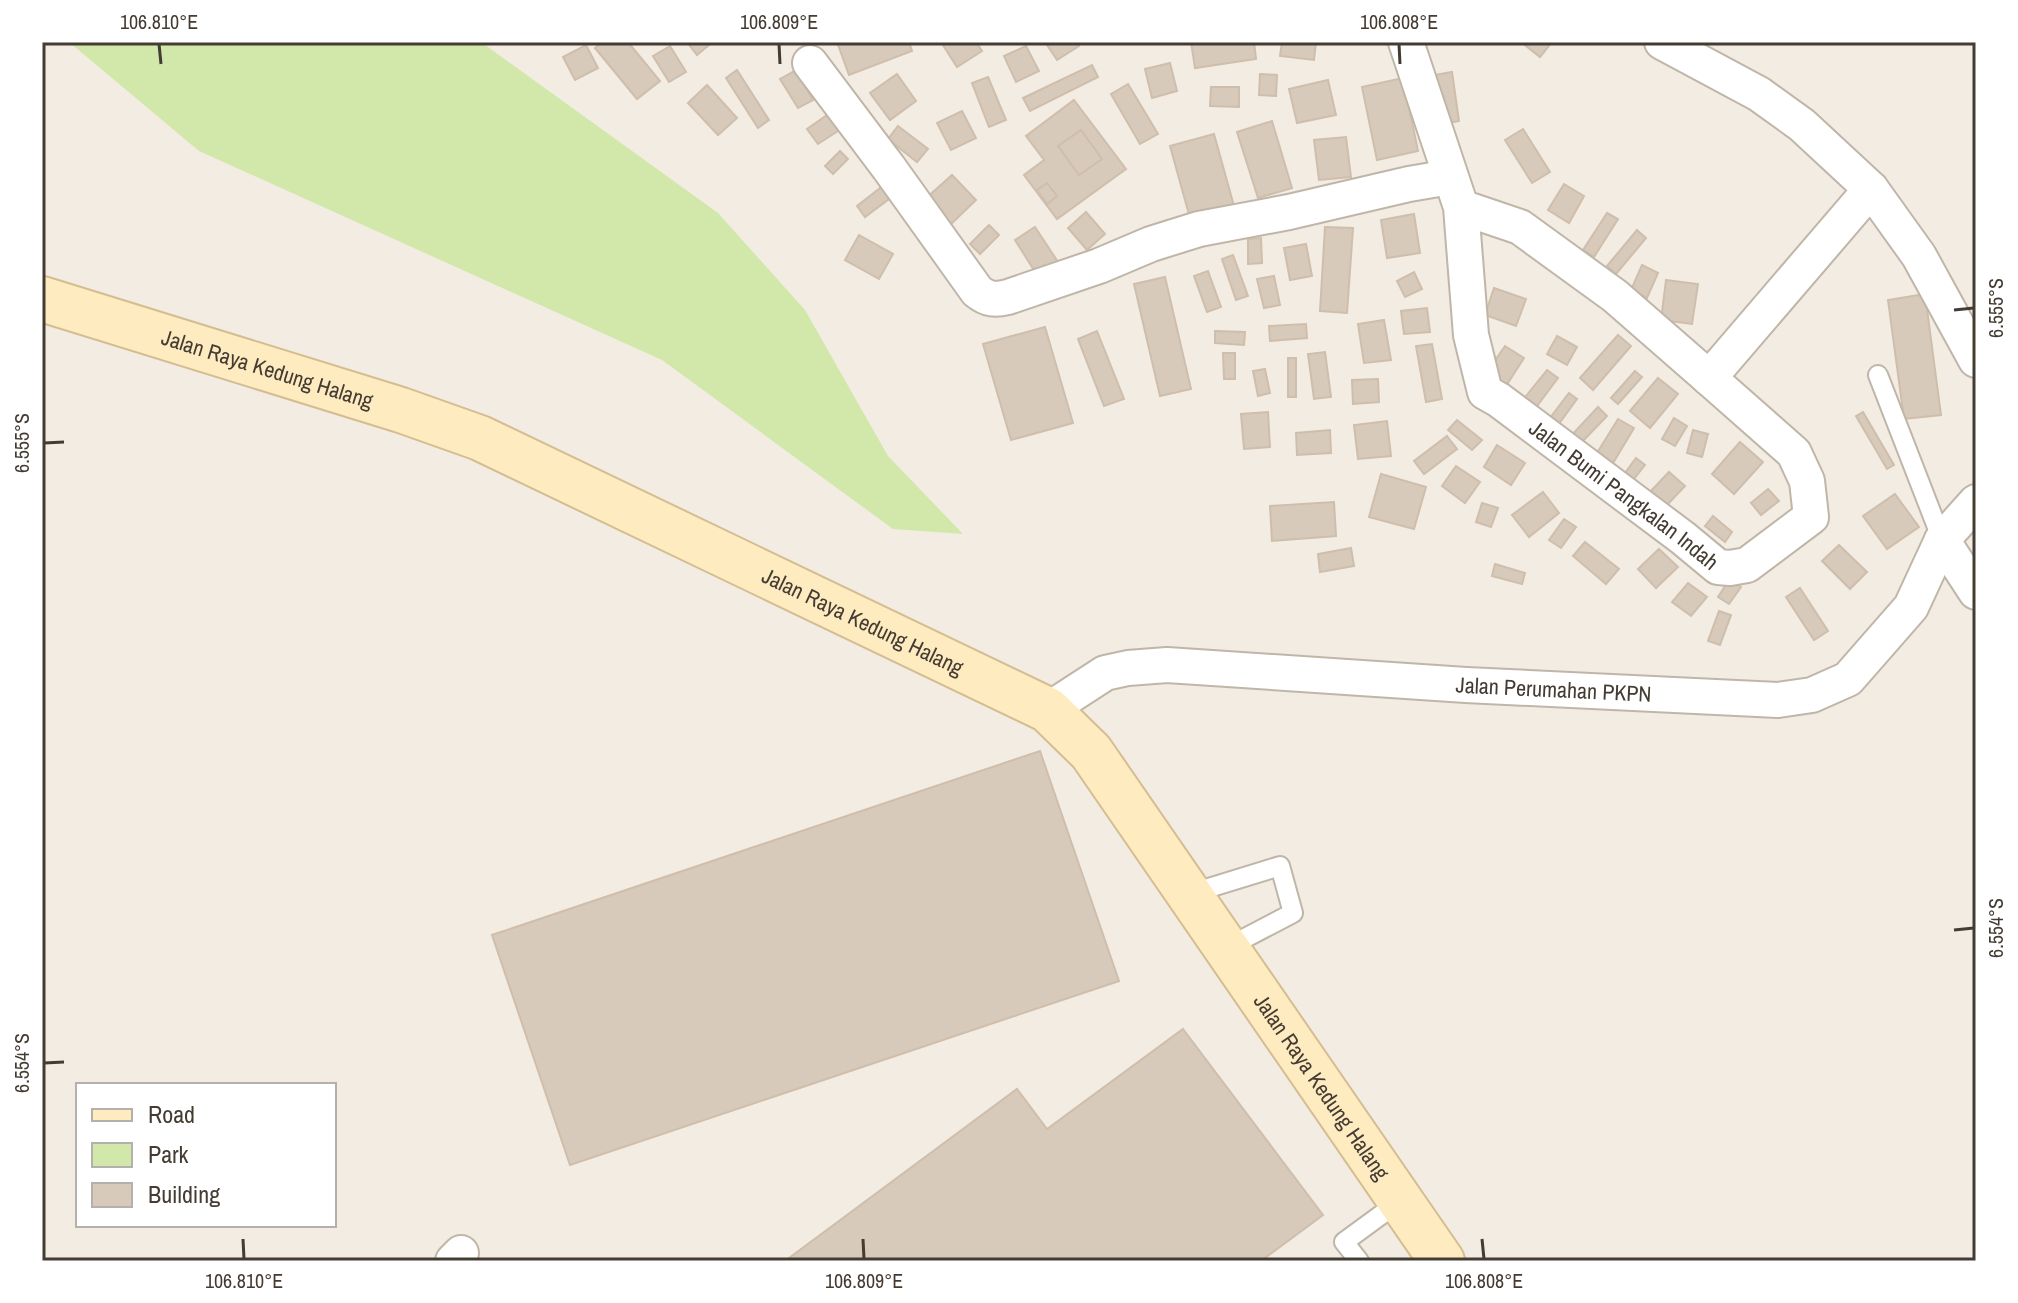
<svg xmlns="http://www.w3.org/2000/svg" width="2018" height="1303" font-family="'Archivo Narrow',sans-serif">
<style>
.green{fill:#d1e8aa}
.building{fill:#d7cabb;stroke:#cfbeab;stroke-width:2}
.lines{fill:none;stroke-linecap:round;stroke-linejoin:round}
.service-casing{stroke:#c0b6a8;stroke-width:22}
.minor-casing{stroke:#c0b6a8;stroke-width:38}
.secondary-casing{stroke:#d4bd91;stroke-width:48}
.service{stroke:#fff;stroke-width:18}
.minor{stroke:#fff;stroke-width:34}
.secondary{stroke:#ffebc0;stroke-width:44}
.ticks{fill:none;stroke:#443c33;stroke-width:3}
.labels{text-anchor:middle;stroke-width:7;stroke-linejoin:round;paint-order:stroke}
.street-label{font-size:22px;fill:#443c33;stroke:#fff}
.neatline{fill:none;stroke:#443c33;stroke-width:3}
.ticks-label{font-size:20px;text-anchor:middle;fill:#443c33}
</style>
<rect width="100%" height="100%" fill="#f2ece3"/>
<!-- green -->
<path class="green" d="M 69,42 L 481,42 L 718,213 L 805,310 L 888,456 L 963,534 L 893,529 L 662,360 L 199,151 Z"/>
<!-- building -->
<g class="building">
<path d="M 602,42 L 628,42 L 660,81 L 637,99 L 595,48 Z"/>
<path d="M 687,42 L 706,42 L 709,45 L 697,55 Z"/>
<path d="M 837,42 L 909,42 L 912,51 L 849,75 Z"/>
<path d="M 941,42 L 976,42 L 982,51 L 957,67 Z"/>
<path d="M 1045,42 L 1076,42 L 1079,46 L 1057,60 Z"/>
<path d="M 1191,42 L 1254,42 L 1256,59 L 1195,68 Z"/>
<path d="M 1282,42 L 1316,42 L 1314,60 L 1280,56 Z"/>
<path d="M 1521,42 L 1552,42 L 1540,57 Z"/>
<path d="M 586,45 L 598,68 L 575,80 L 563,57 Z"/>
<path d="M 670,46 L 686,72 L 669,82 L 653,56 Z"/>
<path d="M 1026,46 L 1039,71 L 1016,82 L 1004,56 Z"/>
<path d="M 1170,63 L 1177,91 L 1152,98 L 1145,69 Z"/>
<path d="M 1092,65 L 1098,77 L 1030,111 L 1023,98 Z"/>
<path d="M 737,70 L 769,120 L 758,128 L 726,78 Z"/>
<path d="M 796,70 L 813,100 L 798,108 L 780,79 Z"/>
<path d="M 1452,72 L 1459,121 L 1437,125 L 1429,76 Z"/>
<path d="M 897,74 L 916,101 L 890,120 L 870,93 Z"/>
<path d="M 1260,74 L 1277,75 L 1276,96 L 1259,95 Z"/>
<path d="M 988,77 L 1006,120 L 989,127 L 972,83 Z"/>
<path d="M 1403,78 L 1418,151 L 1377,160 L 1362,87 Z"/>
<path d="M 1328,80 L 1336,115 L 1297,123 L 1289,89 Z"/>
<path d="M 1128,84 L 1158,134 L 1140,144 L 1111,94 Z"/>
<path d="M 707,85 L 737,118 L 718,135 L 688,103 Z"/>
<path d="M 1211,87 L 1239,87 L 1239,107 L 1210,106 Z"/>
<path d="M 1074,100 L 1126,169 L 1057,219 L 1024,175 L 1044,160 L 1026,136 Z"/>
<path d="M 962,111 L 976,138 L 951,150 L 937,123 Z"/>
<path d="M 830,113 L 841,129 L 818,144 L 807,129 Z"/>
<path d="M 1272,121 L 1292,188 L 1258,198 L 1237,132 Z"/>
<path d="M 898,126 L 928,149 L 917,162 L 888,139 Z"/>
<path d="M 1523,129 L 1550,172 L 1532,183 L 1505,140 Z"/>
<path d="M 1081,130 L 1102,159 L 1079,175 L 1058,146 Z"/>
<path d="M 1214,134 L 1234,206 L 1190,218 L 1170,146 Z"/>
<path d="M 1346,137 L 1351,177 L 1319,180 L 1314,140 Z"/>
<path d="M 840,151 L 848,159 L 833,174 L 825,166 Z"/>
<path d="M 952,175 L 976,200 L 949,226 L 924,200 Z"/>
<path d="M 888,182 L 897,193 L 865,217 L 857,206 Z"/>
<path d="M 1047,183 L 1057,196 L 1047,204 L 1037,190 Z"/>
<path d="M 1564,184 L 1584,196 L 1569,223 L 1548,210 Z"/>
<path d="M 1086,212 L 1105,234 L 1087,250 L 1068,228 Z"/>
<path d="M 1607,213 L 1618,219 L 1594,257 L 1583,250 Z"/>
<path d="M 1414,214 L 1420,253 L 1387,258 L 1381,220 Z"/>
<path d="M 989,225 L 999,235 L 980,254 L 970,244 Z"/>
<path d="M 1035,227 L 1058,262 L 1037,275 L 1015,240 Z"/>
<path d="M 1325,227 L 1353,228 L 1347,313 L 1320,311 Z"/>
<path d="M 1637,230 L 1646,238 L 1616,274 L 1607,266 Z"/>
<path d="M 859,235 L 893,254 L 879,279 L 845,260 Z"/>
<path d="M 1261,238 L 1262,263 L 1248,264 L 1248,239 Z"/>
<path d="M 1306,244 L 1312,276 L 1290,280 L 1284,248 Z"/>
<path d="M 1233,255 L 1248,296 L 1236,300 L 1222,259 Z"/>
<path d="M 1642,265 L 1658,273 L 1647,298 L 1631,290 Z"/>
<path d="M 1208,271 L 1221,307 L 1207,312 L 1194,276 Z"/>
<path d="M 1414,272 L 1422,289 L 1405,297 L 1397,281 Z"/>
<path d="M 1274,276 L 1280,305 L 1264,308 L 1257,279 Z"/>
<path d="M 1165,277 L 1191,389 L 1160,396 L 1134,284 Z"/>
<path d="M 1666,280 L 1698,284 L 1692,324 L 1661,320 Z"/>
<path d="M 1494,288 L 1526,299 L 1516,326 L 1485,315 Z"/>
<path d="M 1925,294 L 1941,415 L 1904,419 L 1888,300 Z"/>
<path d="M 1427,308 L 1430,332 L 1404,334 L 1401,311 Z"/>
<path d="M 1384,320 L 1391,360 L 1364,363 L 1358,324 Z"/>
<path d="M 1306,324 L 1307,338 L 1270,341 L 1269,326 Z"/>
<path d="M 1045,327 L 1073,423 L 1011,440 L 983,344 Z"/>
<path d="M 1097,331 L 1124,399 L 1104,406 L 1078,339 Z"/>
<path d="M 1215,331 L 1245,332 L 1244,345 L 1215,343 Z"/>
<path d="M 1618,335 L 1631,346 L 1593,390 L 1580,378 Z"/>
<path d="M 1557,336 L 1577,347 L 1567,365 L 1547,354 Z"/>
<path d="M 1432,344 L 1442,399 L 1426,402 L 1416,346 Z"/>
<path d="M 1505,346 L 1524,358 L 1504,389 L 1484,376 Z"/>
<path d="M 1325,352 L 1331,397 L 1314,399 L 1308,354 Z"/>
<path d="M 1223,353 L 1235,353 L 1235,379 L 1224,379 Z"/>
<rect x="1288" y="358" width="8" height="39"/>
<path d="M 1265,369 L 1270,393 L 1258,396 L 1253,371 Z"/>
<path d="M 1547,370 L 1558,378 L 1534,410 L 1522,401 Z"/>
<path d="M 1635,371 L 1642,377 L 1618,404 L 1611,398 Z"/>
<path d="M 1658,378 L 1678,394 L 1650,428 L 1630,411 Z"/>
<path d="M 1378,379 L 1379,402 L 1353,404 L 1352,380 Z"/>
<path d="M 1569,393 L 1577,399 L 1556,428 L 1547,422 Z"/>
<path d="M 1598,407 L 1607,416 L 1578,446 L 1569,438 Z"/>
<path d="M 1268,412 L 1270,447 L 1244,449 L 1241,414 Z"/>
<path d="M 1863,412 L 1894,465 L 1887,469 L 1856,416 Z"/>
<path d="M 1674,418 L 1687,426 L 1675,446 L 1662,439 Z"/>
<path d="M 1618,419 L 1634,428 L 1613,463 L 1597,453 Z"/>
<path d="M 1457,420 L 1482,440 L 1472,450 L 1448,430 Z"/>
<path d="M 1387,421 L 1391,456 L 1358,459 L 1354,425 Z"/>
<path d="M 1330,430 L 1331,453 L 1297,455 L 1296,433 Z"/>
<path d="M 1693,430 L 1708,434 L 1702,457 L 1687,453 Z"/>
<path d="M 1447,436 L 1457,449 L 1424,474 L 1414,461 Z"/>
<path d="M 1740,442 L 1763,462 L 1734,494 L 1712,474 Z"/>
<path d="M 1497,445 L 1525,463 L 1511,485 L 1484,467 Z"/>
<path d="M 1636,458 L 1645,465 L 1625,490 L 1617,484 Z"/>
<path d="M 1456,466 L 1480,482 L 1465,503 L 1442,486 Z"/>
<path d="M 1669,472 L 1685,486 L 1665,507 L 1649,493 Z"/>
<path d="M 1381,474 L 1426,487 L 1414,529 L 1369,517 Z"/>
<path d="M 1768,489 L 1779,501 L 1761,515 L 1751,503 Z"/>
<path d="M 1543,492 L 1559,513 L 1529,537 L 1512,515 Z"/>
<path d="M 1895,494 L 1919,527 L 1887,549 L 1863,516 Z"/>
<path d="M 1334,502 L 1336,536 L 1272,541 L 1270,506 Z"/>
<path d="M 1482,503 L 1498,508 L 1491,527 L 1476,522 Z"/>
<path d="M 1713,516 L 1732,532 L 1725,542 L 1705,526 Z"/>
<path d="M 1564,519 L 1576,527 L 1561,548 L 1549,540 Z"/>
<path d="M 1585,542 L 1619,569 L 1606,584 L 1573,556 Z"/>
<path d="M 1839,545 L 1867,572 L 1850,589 L 1822,561 Z"/>
<path d="M 1351,548 L 1354,566 L 1320,572 L 1318,554 Z"/>
<path d="M 1659,549 L 1678,567 L 1656,588 L 1638,569 Z"/>
<path d="M 1495,564 L 1525,573 L 1522,584 L 1492,576 Z"/>
<path d="M 1729,580 L 1741,587 L 1729,604 L 1718,597 Z"/>
<path d="M 1688,583 L 1707,597 L 1691,616 L 1672,602 Z"/>
<path d="M 1800,588 L 1828,631 L 1814,640 L 1786,597 Z"/>
<path d="M 1719,611 L 1731,615 L 1720,645 L 1708,641 Z"/>
<path d="M 1040,751 L 1119,981 L 570,1165 L 492,935 Z"/>
<path d="M 1183,1029 L 1323,1215 L 1261,1261 L 785,1261 L 1017,1089 L 1047,1129 Z"/>
</g>
<g class="lines">
<defs>
<g id="service">
<path d="M 1878,375 L 1942,540"/>
<path d="M 1189,894 L 1280,866 L 1293,913 L 1226,948"/>
<path d="M 1359,1261 L 1344,1242 L 1400,1201"/>
</g>
<g id="minor">
<path id="s1" d="M 1406,42 L 1461,207 L 1471,335 L 1485,392 L 1499,400 L 1683,538 L 1718,567 L 1730,568 L 1747,565 L 1811,517 L 1807,481 L 1794,453 L 1709,378 L 1615,296 L 1520,227 L 1461,207"/>
<path d="M 1662,42 L 1759,94 L 1802,125 L 1871,189 L 1919,256 L 1976,360"/>
<path d="M 810,63 L 889,168 L 977,291 C 988,300 995,300 1008,297 L 1099,266 L 1151,244 L 1199,229 L 1289,212 L 1409,184 L 1450,177"/>
<path d="M 1709,378 L 1871,189"/>
<path d="M 1942,540 L 1976,592"/>
<path id="s2" d="M 1048,710 L 1105,673 L 1128,668 L 1167,665 L 1466,685 L 1778,700 L 1812,695 L 1848,679 L 1911,607 L 1942,540 L 1976,502"/>
<path d="M 453,1261 L 461,1253"/>
</g>
<g id="secondary">
<path id="s3" d="M 42,299 L 401,410 L 480,438 L 1048,710 L 1091,752 L 1442,1261"/>
</g>
</defs>
<!-- service casing -->
<use href="#service" class="service-casing"/>
<!-- minor casing -->
<use href="#minor" class="minor-casing"/>
<!-- secondary casing -->
<use href="#secondary" class="secondary-casing"/>
<!-- service -->
<use href="#service" class="service"/>
<!-- minor -->
<use href="#minor" class="minor"/>
<!-- secondary -->
<use href="#secondary" class="secondary"/>
</g>
<!-- ticks -->
<path class="ticks" d="M 159,44 L 161,64M 779,44 L 780,64M 1399,44 L 1400,64M 1954,310 L 1974,308M 44,443 L 64,442M 1954,930 L 1974,928M 44,1063 L 64,1062M 243,1239 L 244,1259M 863,1239 L 864,1259M 1482,1239 L 1484,1259"/>
<g class="labels">
<!-- street labels -->
<g class="street-label">
<text dy="8" stroke="none"><textPath href="#s3" startOffset="236">Jalan Raya Kedung Halang</textPath></text>
<text dy="8" stroke="none"><textPath href="#s1" startOffset="534">Jalan Bumi Pangkalan Indah</textPath></text>
<text dy="8" stroke="none"><textPath href="#s3" startOffset="884">Jalan Raya Kedung Halang</textPath></text>
<text dy="8" stroke="none"><textPath href="#s2" startOffset="518">Jalan Perumahan PKPN</textPath></text>
<text dy="8" stroke="none"><textPath href="#s3" startOffset="1556">Jalan Raya Kedung Halang</textPath></text>
</g>
</g>
<!-- border -->
<rect width="2018" height="1303" fill="none" stroke="#ffffff" stroke-width="88"/>
<!-- legend -->
<rect x="76" y="1083" width="260" height="144" fill="#ffffff" stroke="#b4b1ad" stroke-width="2"/>
<rect x="92" y="1109" width="40" height="12" fill="#ffebc0" stroke="#b4b1ad" stroke-width="2"/>
<text x="148" y="1123" font-size="24" fill="#443c33">Road</text>
<rect x="92" y="1143" width="40" height="24" fill="#d1e8aa" stroke="#b4b1ad" stroke-width="2"/>
<text x="148" y="1163" font-size="24" fill="#443c33">Park</text>
<rect x="92" y="1183" width="40" height="24" fill="#d7cabb" stroke="#b4b1ad" stroke-width="2"/>
<text x="148" y="1203" font-size="24" fill="#443c33">Building</text>
<rect x="44" y="44" width="1930" height="1215" class="neatline"/>
<g class="ticks-label">
<text x="159" y="29">106.810°E</text>
<text x="779" y="29">106.809°E</text>
<text x="1399" y="29">106.808°E</text>
<text transform="translate(1996 308) rotate(-90)" y="7">6.555°S</text>
<text transform="translate(22 443) rotate(-90)" y="7">6.555°S</text>
<text transform="translate(1996 928) rotate(-90)" y="7">6.554°S</text>
<text transform="translate(22 1063) rotate(-90)" y="7">6.554°S</text>
<text x="244" y="1288">106.810°E</text>
<text x="864" y="1288">106.809°E</text>
<text x="1484" y="1288">106.808°E</text>
</g>
</svg>
